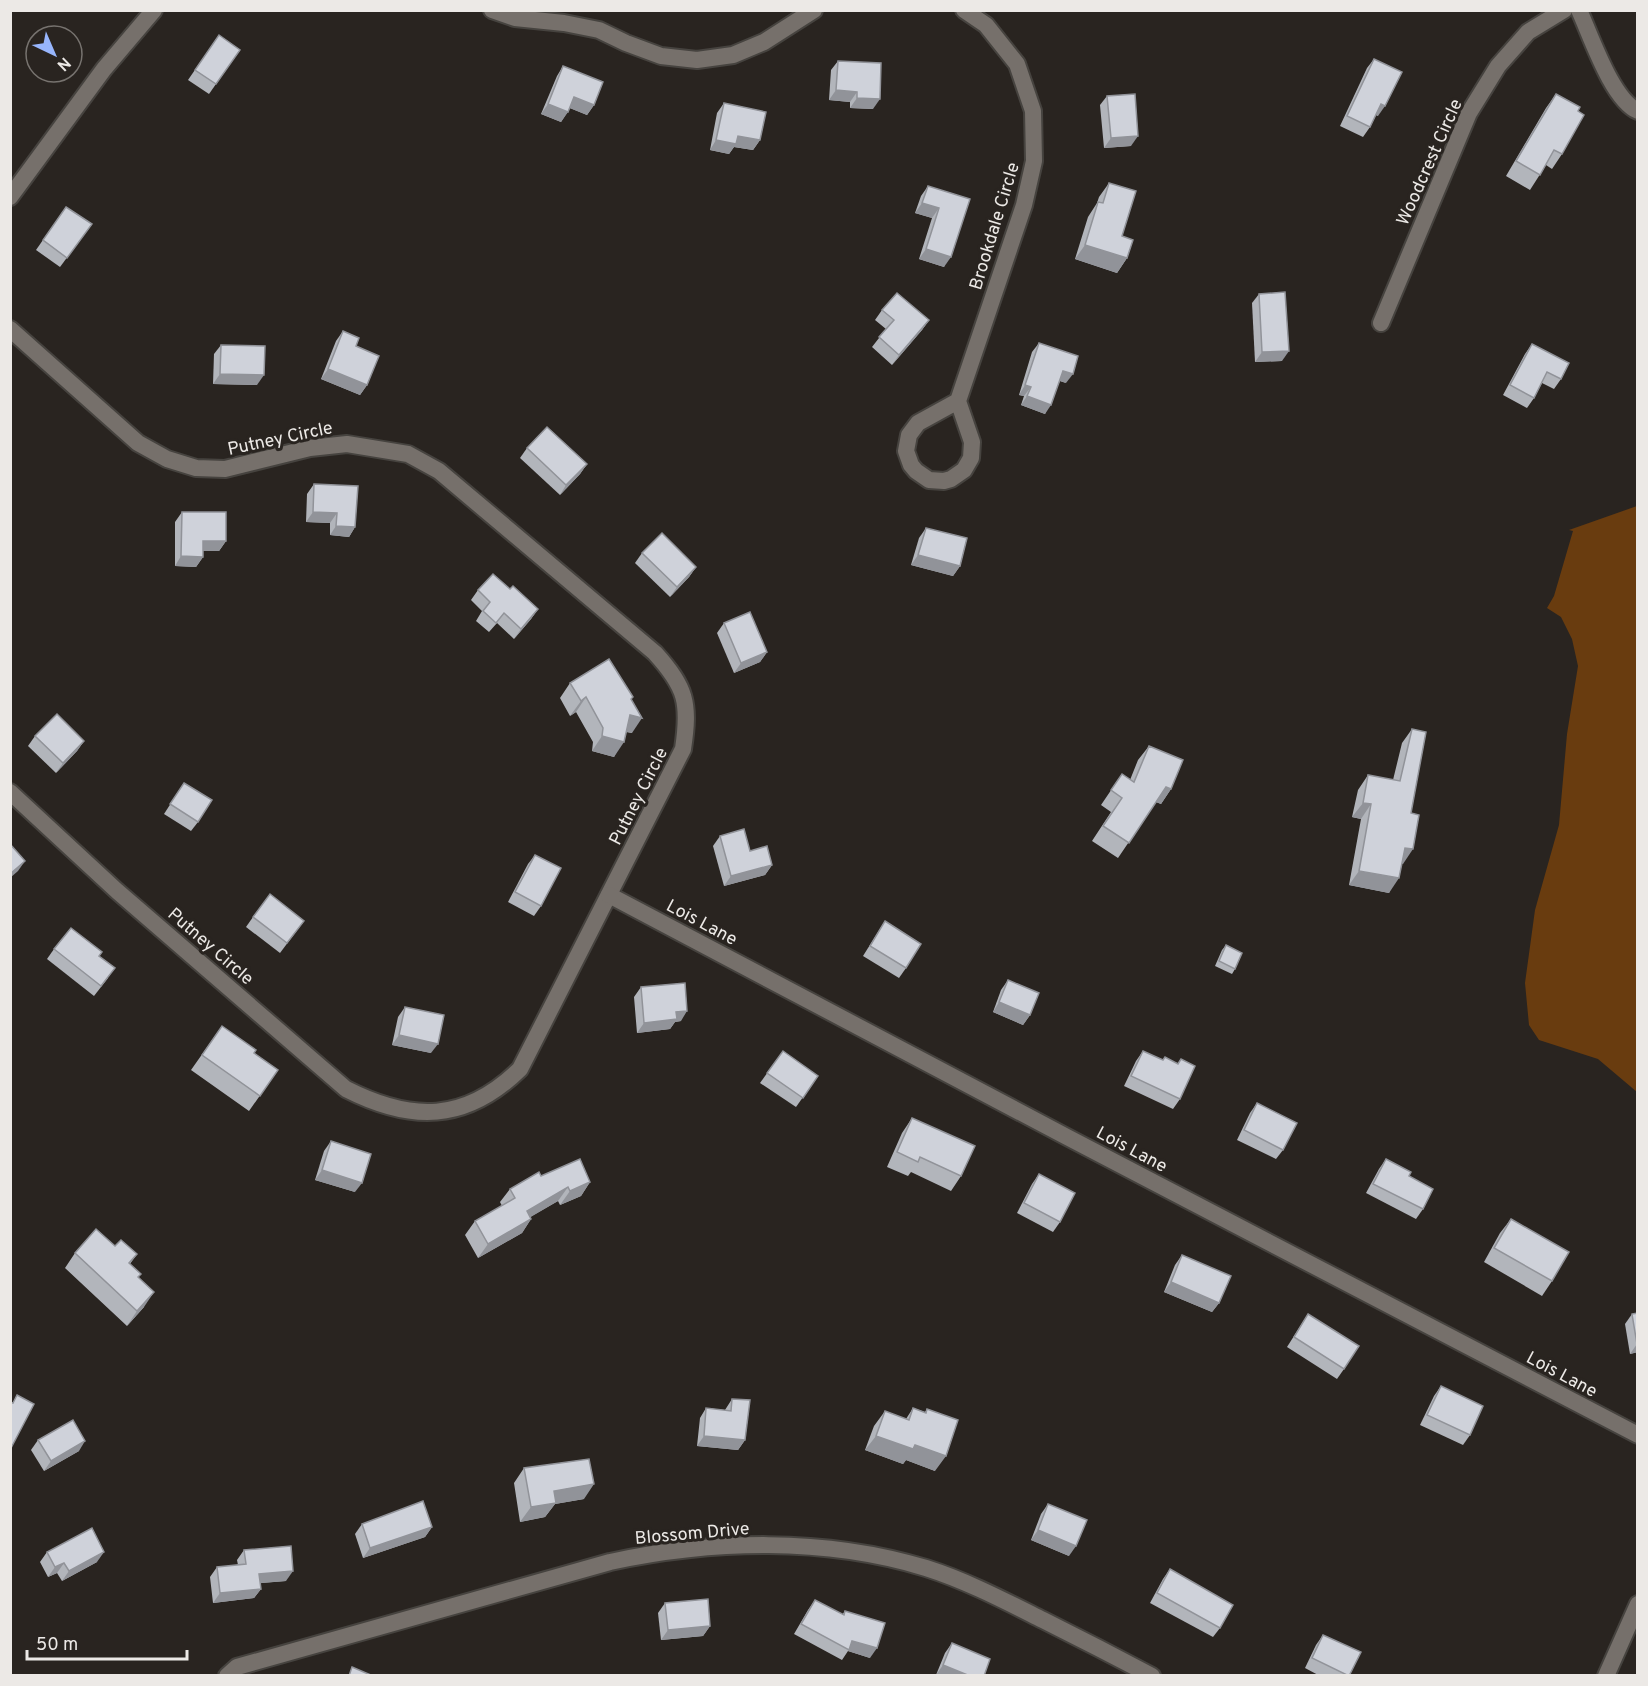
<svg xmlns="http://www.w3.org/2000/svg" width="1648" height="1686" font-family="Overpass,sans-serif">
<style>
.water{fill:#693c0f}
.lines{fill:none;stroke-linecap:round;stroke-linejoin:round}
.minor-casing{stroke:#46433f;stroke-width:20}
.tertiary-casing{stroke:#46433f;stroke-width:20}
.minor{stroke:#76706b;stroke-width:16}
.tertiary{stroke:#76706b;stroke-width:16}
.wall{fill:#b2b5bb}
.shaded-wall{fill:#919399}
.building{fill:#cfd2da;stroke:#919399;stroke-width:1.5}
.labels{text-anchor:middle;stroke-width:6;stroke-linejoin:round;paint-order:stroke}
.street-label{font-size:18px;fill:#ece9e6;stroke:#292420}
</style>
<rect width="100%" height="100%" fill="#292420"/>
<!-- water -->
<path class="water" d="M 1637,506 L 1638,506 L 1637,1092 L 1598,1059 L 1539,1040 L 1529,1025 L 1525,983 L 1535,910 L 1559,825 L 1567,734 L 1578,666 L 1572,639 L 1561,617 L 1547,608 L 1554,596 L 1573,531 L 1569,530 Z"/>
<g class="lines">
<defs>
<g id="minor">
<path d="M 492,10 L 515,18 L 564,23 L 599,30 L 626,43 L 661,56 L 697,60 L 733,55 L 764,42 L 814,10"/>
<path d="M 1579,10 C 1591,36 1612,100 1638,111"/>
<path d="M 1381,323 L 1469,113 L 1498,66 L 1528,32 L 1564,10"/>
<path d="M 10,329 L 138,443 L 167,459 L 196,468 L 225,469 L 310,448 L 347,444 L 408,454 L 439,471 L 655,653 C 686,687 690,703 683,749 L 520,1069 C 465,1123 411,1122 346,1089 L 117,891 L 10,792"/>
<path d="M 958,401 L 918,423 L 909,435 L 906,451 L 911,465 L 916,471 L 929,480 L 944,481 L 951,479 L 964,470 L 971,458 L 972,442 L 958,401 L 1024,205 L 1034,161 L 1033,111 L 1017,64 L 986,25 L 964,10"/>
<path d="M 609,895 L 1067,1137 L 1638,1435"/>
<path d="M 227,1676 L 237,1667 L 610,1562 C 713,1540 824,1537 926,1568 C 967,1581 1005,1601 1043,1620 C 1079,1638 1116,1657 1152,1676"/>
<path d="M 1606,1676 L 1638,1604"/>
</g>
<path id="tertiary" d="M 10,197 L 104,69 L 154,10"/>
</defs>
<!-- minor casing -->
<use href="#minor" class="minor-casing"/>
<!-- tertiary casing -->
<use href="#tertiary" class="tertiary-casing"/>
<!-- minor -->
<use href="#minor" class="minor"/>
<!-- tertiary -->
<use href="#tertiary" class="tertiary"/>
</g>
<!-- wall -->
<g class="wall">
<path d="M 219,35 L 240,50 L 209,94 L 188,80 Z"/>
<path d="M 1374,59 L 1378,116 L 1376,115 L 1370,127 L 1363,137 L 1340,126 L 1367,68 Z"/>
<path d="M 838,61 L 873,109 L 850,108 L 850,102 L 829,100 L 831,70 Z"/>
<path d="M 563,66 L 594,105 L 587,115 L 570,108 L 561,122 L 541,114 L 557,76 Z"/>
<path d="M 1556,94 L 1578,111 L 1562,154 L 1552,169 L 1546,165 L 1530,190 L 1506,176 L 1546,108 Z"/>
<path d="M 1107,96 L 1131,146 L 1104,148 L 1100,105 Z"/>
<path d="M 724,103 L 760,140 L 753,150 L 734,147 L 729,154 L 710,150 L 717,113 Z"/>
<path d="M 1109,183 L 1127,258 L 1117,273 L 1075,259 L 1088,217 L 1097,203 L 1099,197 Z"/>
<path d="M 928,186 L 970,199 L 944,267 L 919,259 L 932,218 L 915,213 L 921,196 Z"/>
<path d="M 66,207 L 92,224 L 60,267 L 36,250 Z"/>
<path d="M 1259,294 L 1282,361 L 1255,362 L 1252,303 Z"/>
<path d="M 882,310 L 929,320 L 922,330 L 892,365 L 872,347 L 886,329 L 875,320 Z"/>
<path d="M 343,331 L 356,346 L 367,385 L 360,395 L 321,379 L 336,341 Z"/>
<path d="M 1039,343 L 1066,383 L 1060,381 L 1045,414 L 1021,405 L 1024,396 L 1019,395 L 1032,352 Z"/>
<path d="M 1532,344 L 1561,379 L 1554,389 L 1542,383 L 1534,398 L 1527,408 L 1503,395 L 1525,354 Z"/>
<path d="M 221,345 L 257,385 L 213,384 L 214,354 Z"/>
<path d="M 527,448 L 587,464 L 580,474 L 560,495 L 520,458 Z"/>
<path d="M 314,484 L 355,527 L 349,537 L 330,535 L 330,523 L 306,522 L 307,494 Z"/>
<path d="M 182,512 L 226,541 L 219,551 L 203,551 L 203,557 L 196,567 L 175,566 L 175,522 Z"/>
<path d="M 926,528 L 960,566 L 953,576 L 911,565 L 919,538 Z"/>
<path d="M 642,553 L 696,567 L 689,577 L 670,597 L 635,563 Z"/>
<path d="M 510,589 L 538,609 L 531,619 L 514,639 L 497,623 L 489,632 L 476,621 L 482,611 L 471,600 L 478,590 Z"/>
<path d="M 724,623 L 767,652 L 760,662 L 734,673 L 717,633 Z"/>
<path d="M 570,683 L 631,700 L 632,733 L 626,732 L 614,757 L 592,751 L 593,742 L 576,712 L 570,716 L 560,698 Z"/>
<path d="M 1412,729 L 1403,864 L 1402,863 L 1389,893 L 1349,885 L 1361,819 L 1352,817 L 1358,790 L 1368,775 L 1393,780 L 1402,743 Z"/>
<path d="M 35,736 L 84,741 L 77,751 L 56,773 L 28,746 Z"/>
<path d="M 1149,746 L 1171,789 L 1161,804 L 1156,802 L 1118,858 L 1092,841 L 1111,812 L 1101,805 L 1122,774 L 1130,780 L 1138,760 Z"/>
<path d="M 184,783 L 198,822 L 191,831 L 164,814 Z"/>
<path d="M 720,836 L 750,851 L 772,865 L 765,875 L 724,886 L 713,846 Z"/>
<path d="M 535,855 L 541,906 L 534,916 L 508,902 L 528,864 Z"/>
<path d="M 253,917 L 304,921 L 280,953 L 246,927 Z"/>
<path d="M 885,921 L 906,968 L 899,978 L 863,956 Z"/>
<path d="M 1226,945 L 1235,969 L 1232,974 L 1215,966 L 1222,950 Z"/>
<path d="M 54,949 L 99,956 L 108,978 L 94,996 L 47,959 Z"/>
<path d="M 1008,980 L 1030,1015 L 1023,1025 L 993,1012 L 1001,990 Z"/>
<path d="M 641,987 L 681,1021 L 675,1022 L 670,1029 L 637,1033 L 634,997 Z"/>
<path d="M 405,1007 L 431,1053 L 392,1045 L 398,1017 Z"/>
<path d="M 222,1026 L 254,1053 L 278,1070 L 249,1111 L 191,1070 Z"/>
<path d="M 783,1051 L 818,1076 L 796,1107 L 760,1083 Z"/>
<path d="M 1143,1051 L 1163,1060 L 1178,1063 L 1181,1059 L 1180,1099 L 1173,1109 L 1124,1086 L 1136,1061 Z"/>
<path d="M 1257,1103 L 1283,1150 L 1276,1159 L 1237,1140 L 1250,1113 Z"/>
<path d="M 912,1118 L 961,1176 L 951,1191 L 911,1172 L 908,1176 L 887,1167 L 902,1133 Z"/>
<path d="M 331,1141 L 355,1192 L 315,1180 L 324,1151 Z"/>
<path d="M 1386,1159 L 1409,1176 L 1423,1209 L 1416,1219 L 1366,1193 L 1379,1169 Z"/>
<path d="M 1039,1174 L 1060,1222 L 1053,1232 L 1017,1213 L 1032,1184 Z"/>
<path d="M 541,1176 L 590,1182 L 581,1196 L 560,1205 L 558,1201 L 530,1217 L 531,1219 L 522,1233 L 478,1258 L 465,1235 L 475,1221 L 502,1206 L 500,1202 L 510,1189 Z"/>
<path d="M 1511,1219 L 1552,1281 L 1542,1296 L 1484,1262 L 1500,1233 Z"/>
<path d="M 115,1246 L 137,1254 L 130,1264 L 139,1278 L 144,1307 L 127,1326 L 65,1268 L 75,1253 Z"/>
<path d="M 1182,1255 L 1219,1303 L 1212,1312 L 1164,1292 L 1175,1265 Z"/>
<path d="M 1638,1313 L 1638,1352 L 1630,1354 L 1625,1324 L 1632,1314 Z"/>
<path d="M 1308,1314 L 1344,1369 L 1337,1379 L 1287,1347 Z"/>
<path d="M 1441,1386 L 1470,1435 L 1463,1445 L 1420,1425 L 1434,1396 Z"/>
<path d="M 732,1399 L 745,1440 L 738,1450 L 697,1446 L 700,1418 L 706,1408 L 725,1410 Z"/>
<path d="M 913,1408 L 925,1412 L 927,1409 L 935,1471 L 906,1460 L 903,1464 L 865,1450 L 874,1426 L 885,1411 L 906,1419 Z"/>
<path d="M 38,1440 L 79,1451 L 44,1471 L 31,1450 Z"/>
<path d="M 524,1468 L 584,1499 L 555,1504 L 545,1517 L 520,1522 L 514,1483 Z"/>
<path d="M 1048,1504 L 1069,1556 L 1031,1540 L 1041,1514 Z"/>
<path d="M 362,1524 L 432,1527 L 425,1537 L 363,1558 L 355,1534 Z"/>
<path d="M 244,1550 L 286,1581 L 260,1583 L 261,1589 L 254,1598 L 213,1603 L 210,1577 L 217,1567 L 238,1565 L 237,1560 Z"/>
<path d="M 47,1552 L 97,1562 L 62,1581 L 57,1573 L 48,1577 L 40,1562 Z"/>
<path d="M 1170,1569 L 1220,1628 L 1213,1637 L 1150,1603 L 1163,1579 Z"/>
<path d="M 815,1600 L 842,1615 L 845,1611 L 870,1658 L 848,1651 L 842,1660 L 794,1634 L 808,1610 Z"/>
<path d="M 665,1603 L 710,1626 L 703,1636 L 661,1640 L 658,1613 Z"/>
<path d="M 1323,1635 L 1349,1676 L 1320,1676 L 1305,1668 L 1316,1645 Z"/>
<path d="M 952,1643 L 984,1676 L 936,1675 L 945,1653 Z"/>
</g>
<!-- shaded-wall -->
<g class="shaded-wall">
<path d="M 836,90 L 857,92 L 850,102 L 829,100 Z"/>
<path d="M 574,97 L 594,105 L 587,115 L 567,107 Z"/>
<path d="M 857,98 L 880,99 L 873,109 L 850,108 Z"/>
<path d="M 548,104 L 568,112 L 561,122 L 541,114 Z"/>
<path d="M 1381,104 L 1385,106 L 1378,116 L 1374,114 Z"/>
<path d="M 738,136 L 760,140 L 753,150 L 734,147 L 729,154 L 710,150 L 716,140 Z"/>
<path d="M 1138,136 L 1131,146 L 1104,148 L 1111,138 Z"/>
<path d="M 922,203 L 939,208 L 932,218 L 915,213 Z"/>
<path d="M 1085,245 L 1127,258 L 1117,273 L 1075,259 Z"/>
<path d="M 926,249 L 951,257 L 944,267 L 919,259 Z"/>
<path d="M 929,320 L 922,330 L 892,365 L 899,355 Z"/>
<path d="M 1289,351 L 1282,361 L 1255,362 L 1262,352 Z"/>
<path d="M 328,369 L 367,385 L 360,395 L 321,379 Z"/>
<path d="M 1063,371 L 1073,374 L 1066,383 L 1057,380 Z"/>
<path d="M 220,374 L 264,375 L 257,385 L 213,384 Z"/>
<path d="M 1025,385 L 1031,387 L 1024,396 L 1019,395 Z"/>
<path d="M 1027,396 L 1051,405 L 1045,414 L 1021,405 Z"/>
<path d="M 587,464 L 580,474 L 560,495 L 566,485 Z"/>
<path d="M 313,512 L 337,513 L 330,523 L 306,522 Z"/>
<path d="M 336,526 L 355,527 L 349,537 L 330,535 Z"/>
<path d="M 203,541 L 226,541 L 219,551 L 196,551 Z"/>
<path d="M 918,555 L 960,566 L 953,576 L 911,565 Z"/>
<path d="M 181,556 L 203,557 L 196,567 L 175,566 Z"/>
<path d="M 696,567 L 689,577 L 670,597 L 677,587 Z"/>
<path d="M 538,609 L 531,619 L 514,639 L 521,629 Z"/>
<path d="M 767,652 L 760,662 L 734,673 L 741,663 Z"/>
<path d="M 586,697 L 576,712 L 570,716 L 581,701 Z"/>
<path d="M 630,715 L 642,718 L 632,733 L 619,730 Z"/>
<path d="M 602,736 L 624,742 L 614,757 L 592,751 Z"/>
<path d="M 84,741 L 77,751 L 56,773 L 63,763 Z"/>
<path d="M 1166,787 L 1171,789 L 1161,804 L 1156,802 Z"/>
<path d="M 1363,803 L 1371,804 L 1361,819 L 1352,817 Z"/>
<path d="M 1405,848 L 1413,849 L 1403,864 L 1395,862 Z"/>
<path d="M 25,861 L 18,871 L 10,878 L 10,874 Z"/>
<path d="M 772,865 L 765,875 L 724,886 L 731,876 Z"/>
<path d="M 1359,871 L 1399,878 L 1389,893 L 1349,885 Z"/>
<path d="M 999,1002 L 1030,1015 L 1023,1025 L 993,1012 Z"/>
<path d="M 687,1011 L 681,1021 L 675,1022 L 670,1029 L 637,1033 L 644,1023 L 676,1012 Z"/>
<path d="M 399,1035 L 438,1044 L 431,1053 L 392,1045 Z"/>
<path d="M 322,1170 L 362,1183 L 355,1192 L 315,1180 Z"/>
<path d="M 590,1182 L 581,1196 L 560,1205 L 570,1191 Z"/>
<path d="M 568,1187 L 558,1201 L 517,1225 L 527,1211 Z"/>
<path d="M 531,1219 L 522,1233 L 478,1258 L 488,1244 Z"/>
<path d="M 1171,1282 L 1219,1303 L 1212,1312 L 1164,1292 Z"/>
<path d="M 154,1292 L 144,1307 L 127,1326 L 137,1311 Z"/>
<path d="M 1637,1344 L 1638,1352 L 1630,1354 Z"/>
<path d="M 704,1436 L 745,1440 L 738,1450 L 697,1446 Z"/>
<path d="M 876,1436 L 915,1445 L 946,1456 L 935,1471 L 906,1460 L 903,1464 L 865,1450 Z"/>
<path d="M 85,1441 L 79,1451 L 44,1471 L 51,1461 Z"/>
<path d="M 594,1484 L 584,1499 L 555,1504 L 545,1517 L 520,1522 L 531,1507 L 554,1491 Z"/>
<path d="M 432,1527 L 425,1537 L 363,1558 L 370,1548 Z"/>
<path d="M 1038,1530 L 1076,1546 L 1069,1556 L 1031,1540 Z"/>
<path d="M 104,1552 L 97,1562 L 62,1581 L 69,1571 Z"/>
<path d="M 64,1563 L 57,1573 L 48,1577 L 55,1567 Z"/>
<path d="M 293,1571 L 286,1581 L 252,1584 L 259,1574 Z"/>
<path d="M 261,1589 L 254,1598 L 213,1603 L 220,1593 Z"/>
<path d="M 710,1626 L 703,1636 L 661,1640 L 668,1630 Z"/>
<path d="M 852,1641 L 877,1648 L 870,1658 L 848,1651 Z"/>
<path d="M 943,1665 L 970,1676 L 936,1675 Z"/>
</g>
<!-- building -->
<g class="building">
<path d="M 219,35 L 240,50 L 216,84 L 195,70 Z"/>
<path d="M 1374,59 L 1402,72 L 1385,106 L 1381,104 L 1370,127 L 1347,116 Z"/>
<path d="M 838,61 L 881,63 L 880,99 L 857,98 L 857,92 L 836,90 Z"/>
<path d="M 563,66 L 603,82 L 594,105 L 574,97 L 568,112 L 548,104 Z"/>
<path d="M 1135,94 L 1138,136 L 1111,138 L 1107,96 Z"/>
<path d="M 1556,94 L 1580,107 L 1578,111 L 1584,115 L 1562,154 L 1554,150 L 1540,175 L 1516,161 Z"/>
<path d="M 724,103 L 766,112 L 760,140 L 738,136 L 736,144 L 716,140 Z"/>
<path d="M 1109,183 L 1136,191 L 1122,236 L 1133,240 L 1127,258 L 1085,245 L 1098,202 L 1103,203 Z"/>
<path d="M 928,186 L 970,199 L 951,257 L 926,249 L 939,208 L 922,203 Z"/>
<path d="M 66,207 L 92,224 L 67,258 L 43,240 Z"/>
<path d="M 1285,292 L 1289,351 L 1262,352 L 1259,294 Z"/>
<path d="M 897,293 L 929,320 L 899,355 L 879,337 L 894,320 L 882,310 Z"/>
<path d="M 343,331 L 359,338 L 356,346 L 379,356 L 367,385 L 328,369 Z"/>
<path d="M 1039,343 L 1078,356 L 1073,374 L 1063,371 L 1051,405 L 1027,396 L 1031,387 L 1025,385 Z"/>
<path d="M 1532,344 L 1569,363 L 1561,379 L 1547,372 L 1534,398 L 1510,385 Z"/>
<path d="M 221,345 L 265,346 L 264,375 L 220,374 Z"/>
<path d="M 547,427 L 587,464 L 566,485 L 527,448 Z"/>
<path d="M 314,484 L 358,486 L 355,527 L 336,526 L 337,513 L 313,512 Z"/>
<path d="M 182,512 L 226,512 L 226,541 L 203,541 L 203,557 L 181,556 Z"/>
<path d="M 926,528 L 967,538 L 960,566 L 918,555 Z"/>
<path d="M 662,533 L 696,567 L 677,587 L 642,553 Z"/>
<path d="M 493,574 L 510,589 L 513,586 L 538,609 L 521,629 L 504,613 L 496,623 L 483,611 L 490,602 L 478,590 Z"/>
<path d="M 750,612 L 767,652 L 741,663 L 724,623 Z"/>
<path d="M 609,659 L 633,697 L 631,699 L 642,718 L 630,715 L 624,742 L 602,736 L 603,728 L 586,697 L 581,701 L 570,683 Z"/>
<path d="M 57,714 L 84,741 L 63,763 L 35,736 Z"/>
<path d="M 1412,729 L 1426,732 L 1411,813 L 1419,815 L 1413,849 L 1405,848 L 1399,878 L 1359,871 L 1371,804 L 1363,803 L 1368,775 L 1400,781 Z"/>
<path d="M 1149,746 L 1183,760 L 1171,789 L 1166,787 L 1129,843 L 1103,826 L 1122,798 L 1111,790 L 1122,774 L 1134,782 Z"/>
<path d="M 184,783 L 212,800 L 198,822 L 170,804 Z"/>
<path d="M 744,829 L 750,851 L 767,846 L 772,865 L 731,876 L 720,836 Z"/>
<path d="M 10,844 L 25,861 L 10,874 Z"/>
<path d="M 535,855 L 561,868 L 541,906 L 515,892 Z"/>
<path d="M 270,894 L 304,921 L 287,943 L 253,917 Z"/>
<path d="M 885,921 L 921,944 L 906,968 L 870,946 Z"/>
<path d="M 71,928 L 102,952 L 99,956 L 115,968 L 101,986 L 54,949 Z"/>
<path d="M 1226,945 L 1242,953 L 1235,969 L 1219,961 Z"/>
<path d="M 1008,980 L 1039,993 L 1030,1015 L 999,1002 Z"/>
<path d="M 685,983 L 687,1011 L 676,1012 L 677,1019 L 644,1023 L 641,987 Z"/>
<path d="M 405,1007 L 444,1015 L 438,1044 L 399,1035 Z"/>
<path d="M 222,1026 L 256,1050 L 254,1053 L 278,1070 L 260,1096 L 202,1055 Z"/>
<path d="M 783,1051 L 818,1076 L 803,1098 L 767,1073 Z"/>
<path d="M 1143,1051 L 1163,1060 L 1165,1057 L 1178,1064 L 1181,1059 L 1195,1066 L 1180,1099 L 1131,1076 Z"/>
<path d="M 1257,1103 L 1297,1123 L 1283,1150 L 1244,1130 Z"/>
<path d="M 912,1118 L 975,1146 L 961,1176 L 920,1157 L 918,1162 L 897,1152 Z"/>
<path d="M 331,1141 L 371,1154 L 362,1183 L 322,1170 Z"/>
<path d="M 580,1159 L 590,1182 L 570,1191 L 568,1187 L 527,1211 L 531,1219 L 488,1244 L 475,1221 L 515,1198 L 510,1189 L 539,1172 L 541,1176 Z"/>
<path d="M 1386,1159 L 1411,1172 L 1409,1176 L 1433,1189 L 1423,1209 L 1373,1184 Z"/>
<path d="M 1039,1174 L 1075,1193 L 1060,1222 L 1024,1203 Z"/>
<path d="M 1511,1219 L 1569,1252 L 1552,1281 L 1494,1248 Z"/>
<path d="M 96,1229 L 115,1246 L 121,1240 L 137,1254 L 129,1263 L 141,1274 L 138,1277 L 154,1292 L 137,1311 L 75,1253 Z"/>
<path d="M 1182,1255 L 1231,1276 L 1219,1303 L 1171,1282 Z"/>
<path d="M 1638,1313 L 1638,1344 L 1637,1344 L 1632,1314 Z"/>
<path d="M 1308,1314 L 1359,1346 L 1344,1369 L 1294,1337 Z"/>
<path d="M 1441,1386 L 1483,1406 L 1470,1435 L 1427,1415 Z"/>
<path d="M 17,1395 L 34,1404 L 10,1450 L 10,1402 L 13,1403 Z"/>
<path d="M 732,1399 L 750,1400 L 745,1440 L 704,1436 L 706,1408 L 731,1411 Z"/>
<path d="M 913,1408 L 926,1413 L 927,1409 L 958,1420 L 946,1456 L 915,1445 L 913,1449 L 876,1436 L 885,1411 L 909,1420 Z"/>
<path d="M 73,1420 L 85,1441 L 51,1461 L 38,1440 Z"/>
<path d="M 589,1459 L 594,1484 L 554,1491 L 556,1503 L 531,1507 L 524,1468 Z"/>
<path d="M 423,1501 L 432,1527 L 370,1548 L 362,1524 Z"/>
<path d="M 1048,1504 L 1087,1520 L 1076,1546 L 1038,1530 Z"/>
<path d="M 92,1528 L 104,1552 L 69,1571 L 64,1563 L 55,1567 L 47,1552 Z"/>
<path d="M 291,1546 L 293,1571 L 259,1574 L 261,1589 L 220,1593 L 217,1567 L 246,1564 L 244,1550 Z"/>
<path d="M 1170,1569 L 1233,1605 L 1220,1628 L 1157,1593 Z"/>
<path d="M 708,1599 L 710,1626 L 668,1630 L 665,1603 Z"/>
<path d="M 815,1600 L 844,1615 L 845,1611 L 885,1623 L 877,1648 L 852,1641 L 849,1650 L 801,1624 Z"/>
<path d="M 1323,1635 L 1361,1652 L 1349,1676 L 1312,1658 Z"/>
<path d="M 952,1643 L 990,1659 L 984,1676 L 970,1676 L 943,1665 Z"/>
<path d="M 352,1667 L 373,1676 L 349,1676 Z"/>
</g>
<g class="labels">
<!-- street labels -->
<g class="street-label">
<text transform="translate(1429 162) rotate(-66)" y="6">Woodcrest Circle</text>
<text transform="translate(994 226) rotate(-73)" y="6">Brookdale Circle</text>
<text transform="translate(280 438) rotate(-12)" y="6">Putney Circle</text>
<text transform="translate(638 796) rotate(-63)" y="6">Putney Circle</text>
<text transform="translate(702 922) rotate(28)" y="6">Lois Lane</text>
<text transform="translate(211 946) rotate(41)" y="6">Putney Circle</text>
<text transform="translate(1132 1149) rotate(28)" y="6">Lois Lane</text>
<text transform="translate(1562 1374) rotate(28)" y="6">Lois Lane</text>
<text transform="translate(692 1533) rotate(-5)" y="6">Blossom Drive</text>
</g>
</g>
<!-- border -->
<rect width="1648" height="1686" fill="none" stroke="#ece9e6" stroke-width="24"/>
<!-- north arrow -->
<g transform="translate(54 54) rotate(136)"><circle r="28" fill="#292420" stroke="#77736f" stroke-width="1.5"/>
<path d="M0-4.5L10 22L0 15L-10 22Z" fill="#98b6fd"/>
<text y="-9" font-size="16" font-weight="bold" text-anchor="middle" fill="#ece9e6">N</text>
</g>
<!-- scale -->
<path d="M27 1650v9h160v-9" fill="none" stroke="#ece9e6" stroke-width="3"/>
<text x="36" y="1650" font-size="18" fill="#ece9e6" stroke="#292420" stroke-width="4.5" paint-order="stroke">50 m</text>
</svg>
